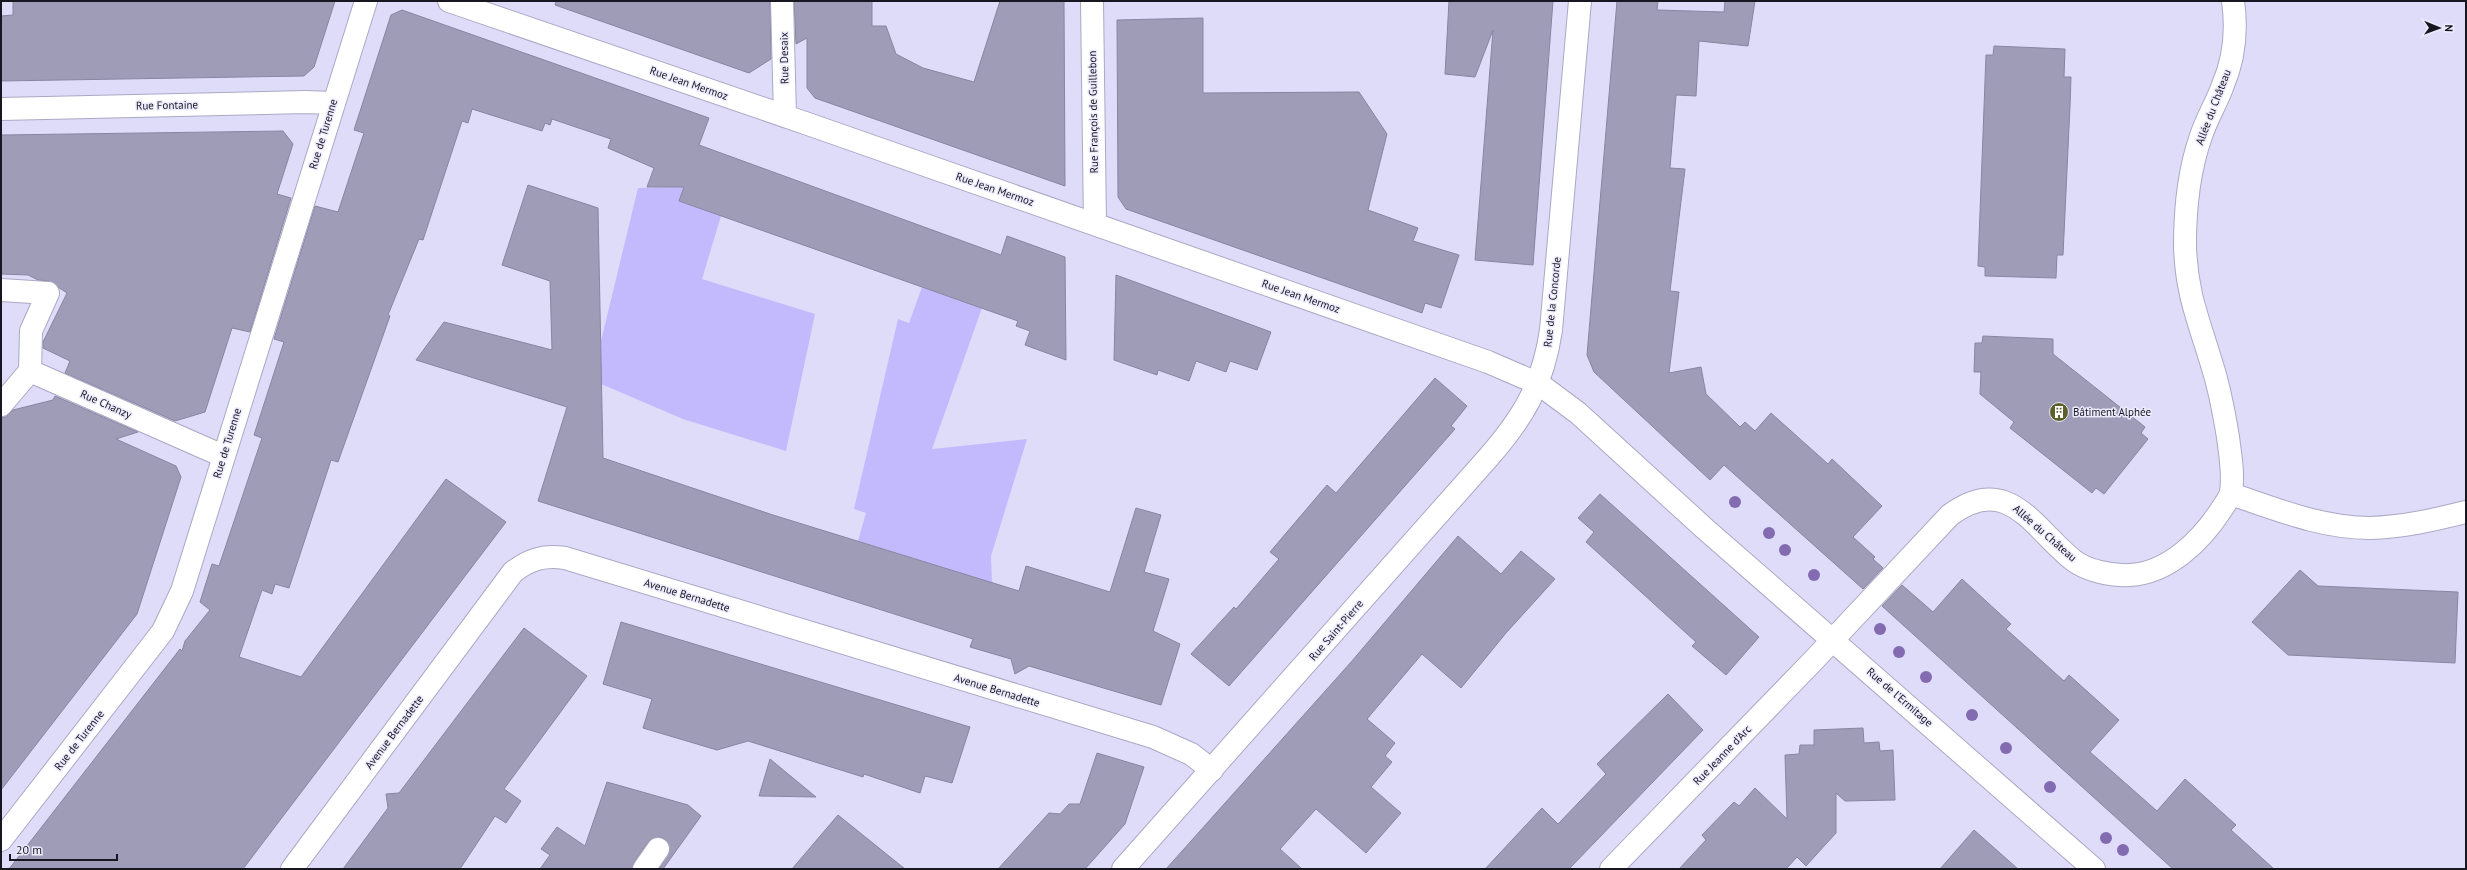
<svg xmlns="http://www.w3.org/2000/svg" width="2467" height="870" font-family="'PT Sans',sans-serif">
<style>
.green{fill:#c3bafd}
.building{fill:#9f9cb8;stroke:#8885a1}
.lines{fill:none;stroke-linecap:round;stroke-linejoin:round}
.minor-casing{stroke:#aba8c4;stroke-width:24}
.minor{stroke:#fff;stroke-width:22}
.tree{fill:#826bb1}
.labels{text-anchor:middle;stroke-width:3;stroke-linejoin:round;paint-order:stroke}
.street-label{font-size:11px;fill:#181721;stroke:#ecebfd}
.poi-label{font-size:11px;fill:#181721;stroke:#ecebfd;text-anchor:start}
</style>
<rect width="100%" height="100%" fill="#dfdcfa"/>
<!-- green -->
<g class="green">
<path d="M 684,187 L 679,201 L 721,216 L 702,279 L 815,314 L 786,451 L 683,419 L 601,384 L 601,341 L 638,188 Z"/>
<path d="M 922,287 L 982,308 L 932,449 L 1027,439 L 991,556 L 992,583 L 858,541 L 866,513 L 854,509 L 898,319 L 909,323 Z"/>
</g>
<!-- building -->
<g class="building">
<path d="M 13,1 L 335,1 L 314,67 L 304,76 L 1,81 L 1,16 L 13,15 Z"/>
<path d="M 556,1 L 770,1 L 771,59 L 749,73 L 555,5 Z"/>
<path d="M 794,1 L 872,1 L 872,26 L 886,26 L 896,54 L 923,68 L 974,82 L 1000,1 L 1064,1 L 1065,186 L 815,98 L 807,88 L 807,38 L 796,44 Z"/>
<path d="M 1449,1 L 1553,1 L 1533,265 L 1475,260 L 1493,30 L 1475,77 L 1445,74 Z"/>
<path d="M 1617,1 L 1658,1 L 1657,10 L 1724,12 L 1725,1 L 1755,1 L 1748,46 L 1699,41 L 1696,96 L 1676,95 L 1670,168 L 1685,169 L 1670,291 L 1679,292 L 1669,373 L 1701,367 L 1706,394 L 1740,427 L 1745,422 L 1755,431 L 1771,413 L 1828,464 L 1832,459 L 1882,506 L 1853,537 L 1875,557 L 1873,559 L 1883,568 L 1863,589 L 1724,465 L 1710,480 L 1594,372 L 1587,355 Z"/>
<path d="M 402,10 L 709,118 L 699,145 L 1001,255 L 1007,236 L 1065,257 L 1066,360 L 1025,345 L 1030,331 L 1016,326 L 1018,321 L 679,201 L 684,187 L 647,187 L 654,168 L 608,148 L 611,139 L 552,119 L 550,125 L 545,123 L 542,131 L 472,109 L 468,123 L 462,121 L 423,240 L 419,239 L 388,315 L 390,316 L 338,462 L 331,460 L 289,588 L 275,584 L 272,594 L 262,590 L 239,657 L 301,677 L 446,479 L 506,522 L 243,869 L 9,869 L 180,649 L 182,651 L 185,641 L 210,610 L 200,602 L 212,564 L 219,566 L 262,438 L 254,435 L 284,342 L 274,339 L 315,206 L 338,212 L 364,133 L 354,130 L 391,15 Z"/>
<path d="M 1203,18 L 1203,93 L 1359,92 L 1387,134 L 1368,210 L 1418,228 L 1413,241 L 1459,255 L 1441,308 L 1425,303 L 1422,313 L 1126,209 L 1118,197 L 1117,20 Z"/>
<path d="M 1994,46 L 2065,49 L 2064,77 L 2071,77 L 2070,106 L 2063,255 L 2057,255 L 2056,278 L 1985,276 L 1985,267 L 1978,266 L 1986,55 L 1993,55 Z"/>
<path d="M 283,131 L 293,144 L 277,194 L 291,198 L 250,332 L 232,328 L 205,412 L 175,421 L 65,373 L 70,361 L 43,348 L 43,342 L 67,293 L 49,281 L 38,280 L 28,275 L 1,274 L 1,135 Z"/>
<path d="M 528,185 L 598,208 L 603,458 L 773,515 L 1019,591 L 1026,566 L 1110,592 L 1136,508 L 1161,515 L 1144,572 L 1169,579 L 1153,631 L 1180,644 L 1161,705 L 1029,666 L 1015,674 L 1011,659 L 970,647 L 973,639 L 538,501 L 567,407 L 416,360 L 444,322 L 552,350 L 550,281 L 502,265 Z"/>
<path d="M 1116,275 L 1271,332 L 1257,370 L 1230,361 L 1226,372 L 1196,361 L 1189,381 L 1158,370 L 1157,375 L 1114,360 Z"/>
<path d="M 1983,336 L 2053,339 L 2053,354 L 2145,427 L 2141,433 L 2148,439 L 2104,494 L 2096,488 L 2092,493 L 2010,428 L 2014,422 L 1980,394 L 1981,372 L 1974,372 L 1975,343 L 1982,343 Z"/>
<path d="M 1435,378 L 1467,406 L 1451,426 L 1455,429 L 1229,686 L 1191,654 L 1234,607 L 1236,609 L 1279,559 L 1270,552 L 1327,485 L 1336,493 Z"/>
<path d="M 55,396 L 138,432 L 116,439 L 176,466 L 181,477 L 137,614 L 1,790 L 1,417 L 6,417 L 13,410 L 53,400 Z"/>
<path d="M 1600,494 L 1759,637 L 1726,675 L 1692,646 L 1696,642 L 1586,542 L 1594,532 L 1578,518 Z"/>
<path d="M 1458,536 L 1501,574 L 1521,551 L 1555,579 L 1506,633 L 1461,688 L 1422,654 L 1367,719 L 1395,743 L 1385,756 L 1392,762 L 1371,787 L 1401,813 L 1366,853 L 1316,809 L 1280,849 L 1302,869 L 1166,869 L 1352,661 Z"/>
<path d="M 2300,570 L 2318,586 L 2458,592 L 2455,663 L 2288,655 L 2252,622 Z"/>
<path d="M 1962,579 L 2011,624 L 2006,629 L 2064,681 L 2069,675 L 2119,720 L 2090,752 L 2157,811 L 2185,779 L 2236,825 L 2231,830 L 2274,869 L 2173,869 L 1882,606 L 1902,585 L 1933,612 Z"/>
<path d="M 621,622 L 970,727 L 952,783 L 925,776 L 920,793 L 864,774 L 863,777 L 748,741 L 717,750 L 643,728 L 652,699 L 603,684 Z"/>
<path d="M 524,628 L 587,676 L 504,789 L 521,801 L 506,823 L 495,816 L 460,869 L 343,869 L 388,808 L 386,794 L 399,793 Z"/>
<path d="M 1668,694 L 1703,730 L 1569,869 L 1485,869 L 1542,808 L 1558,824 L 1606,774 L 1597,764 Z"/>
<path d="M 1863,728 L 1864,743 L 1879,742 L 1880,751 L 1893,750 L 1895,800 L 1845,801 L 1836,793 L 1836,833 L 1806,866 L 1797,857 L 1786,869 L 1679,869 L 1706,840 L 1702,835 L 1734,802 L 1739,806 L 1755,788 L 1787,819 L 1785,755 L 1799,754 L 1800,745 L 1814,745 L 1814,730 Z"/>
<path d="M 1097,753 L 1144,767 L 1125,824 L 1085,869 L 998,869 L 1049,813 L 1060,814 L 1069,804 L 1080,804 Z"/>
<path d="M 770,759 L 816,797 L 759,796 Z"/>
<path d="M 607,782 L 688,805 L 701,816 L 663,869 L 659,869 L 670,850 L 665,839 L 659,837 L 648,842 L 634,862 L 632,869 L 540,869 L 550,855 L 541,849 L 557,827 L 585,846 Z"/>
<path d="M 838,815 L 905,869 L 792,869 Z"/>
<path d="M 1974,830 L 2018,869 L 1940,869 Z"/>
</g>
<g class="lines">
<defs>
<g id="minor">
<path d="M 449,1 L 808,124 L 1488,362 L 1539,384 L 1578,413 L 1704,528 L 2094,869"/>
<path d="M 782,1 L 785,116"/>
<path d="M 1092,1 L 1095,224"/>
<path d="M 1,109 L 305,102 L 333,103"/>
<path d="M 1,290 L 48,293 L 31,331 L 30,371"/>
<path d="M 1,405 L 30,371 L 223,456"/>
<path d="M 2231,494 C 2276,509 2321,528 2370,528 C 2403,527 2434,520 2466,512"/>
<path d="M 1,840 L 163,631 L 182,591 L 366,1"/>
<path d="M 292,869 L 513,572 C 530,559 544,555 565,558 L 1153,737 L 1191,754 L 1212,770"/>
<path d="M 644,869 L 658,849"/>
<path d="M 1123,869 L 1487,459 C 1523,418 1543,385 1551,330 L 1580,1"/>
<path d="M 1611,869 L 1812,662 L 1950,515 C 2008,472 2033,528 2073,560 C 2087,571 2112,576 2130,575 C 2168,573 2201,541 2221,510 C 2224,505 2230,498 2231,492 C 2234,474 2230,454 2228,437 C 2224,413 2220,389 2212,365 C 2199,321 2186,293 2185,245 C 2185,209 2189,170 2201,136 C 2207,118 2217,102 2223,85 C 2234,59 2237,29 2233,1"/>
</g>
</defs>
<!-- minor casing -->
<use href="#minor" class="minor-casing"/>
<!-- minor -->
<use href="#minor" class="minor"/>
</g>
<!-- trees -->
<g class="tree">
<circle cx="1735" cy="502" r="6"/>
<circle cx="1769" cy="533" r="6"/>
<circle cx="1785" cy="550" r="6"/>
<circle cx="1814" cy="575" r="6"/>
<circle cx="1880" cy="629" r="6"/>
<circle cx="1899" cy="652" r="6"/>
<circle cx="1926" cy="677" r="6"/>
<circle cx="1972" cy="715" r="6"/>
<circle cx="2006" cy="748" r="6"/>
<circle cx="2050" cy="787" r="6"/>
<circle cx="2106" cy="838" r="6"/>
<circle cx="2123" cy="850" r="6"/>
</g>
<!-- icons -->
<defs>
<symbol id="building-disc" viewBox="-11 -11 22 22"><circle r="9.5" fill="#5d5f2c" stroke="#ecebfd"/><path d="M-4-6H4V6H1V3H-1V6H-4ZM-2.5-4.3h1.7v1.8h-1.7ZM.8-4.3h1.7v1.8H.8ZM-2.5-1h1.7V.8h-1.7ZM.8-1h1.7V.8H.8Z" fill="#fff"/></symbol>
</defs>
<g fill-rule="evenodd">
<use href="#building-disc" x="2048" y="401" width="22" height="22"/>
</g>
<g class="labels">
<!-- street labels -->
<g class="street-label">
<text transform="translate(784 58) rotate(-91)" y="4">Rue Desaix</text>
<text transform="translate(689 83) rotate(19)" y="4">Rue Jean Mermoz</text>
<text transform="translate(167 105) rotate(-1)" y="4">Rue Fontaine</text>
<text transform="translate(2213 107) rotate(-69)" y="4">Allée du Château</text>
<text transform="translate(1093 112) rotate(-91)" y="4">Rue François de Guillebon</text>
<text transform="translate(323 134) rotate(-73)" y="4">Rue de Turenne</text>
<text transform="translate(995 189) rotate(19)" y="4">Rue Jean Mermoz</text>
<text transform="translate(1301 296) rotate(19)" y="4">Rue Jean Mermoz</text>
<text transform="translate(1552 302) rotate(-84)" y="4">Rue de la Concorde</text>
<text transform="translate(106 404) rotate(24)" y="4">Rue Chanzy</text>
<text transform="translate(227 443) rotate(-73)" y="4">Rue de Turenne</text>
<text transform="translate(2045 533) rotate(41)" y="4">Allée du Château</text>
<text transform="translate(687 595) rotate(17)" y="4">Avenue Bernadette</text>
<text transform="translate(1336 630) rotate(-49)" y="4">Rue Saint-Pierre</text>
<text transform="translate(997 690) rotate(17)" y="4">Avenue Bernadette</text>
<text transform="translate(1900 697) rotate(41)" y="4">Rue de l'Ermitage</text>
<text transform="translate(394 732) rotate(-53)" y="4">Avenue Bernadette</text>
<text transform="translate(79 740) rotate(-52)" y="4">Rue de Turenne</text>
<text transform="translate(1722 755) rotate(-46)" y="4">Rue Jeanne d'Arc</text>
</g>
<!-- poi labels -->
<g class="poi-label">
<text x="2073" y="416">Bâtiment Alphée</text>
</g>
</g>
<!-- border -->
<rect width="2467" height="870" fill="none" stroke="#181721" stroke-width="4"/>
<!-- north arrow -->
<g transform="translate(2439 28) rotate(91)" stroke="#ecebfd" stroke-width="3" paint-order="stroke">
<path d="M0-3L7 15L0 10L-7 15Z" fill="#181721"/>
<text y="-6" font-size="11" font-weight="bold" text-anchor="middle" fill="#181721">N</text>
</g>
<!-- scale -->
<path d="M10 854v6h107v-6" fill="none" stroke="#181721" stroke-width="2"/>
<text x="16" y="854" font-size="12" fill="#181721" stroke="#ecebfd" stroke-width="3" paint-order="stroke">20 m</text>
</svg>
